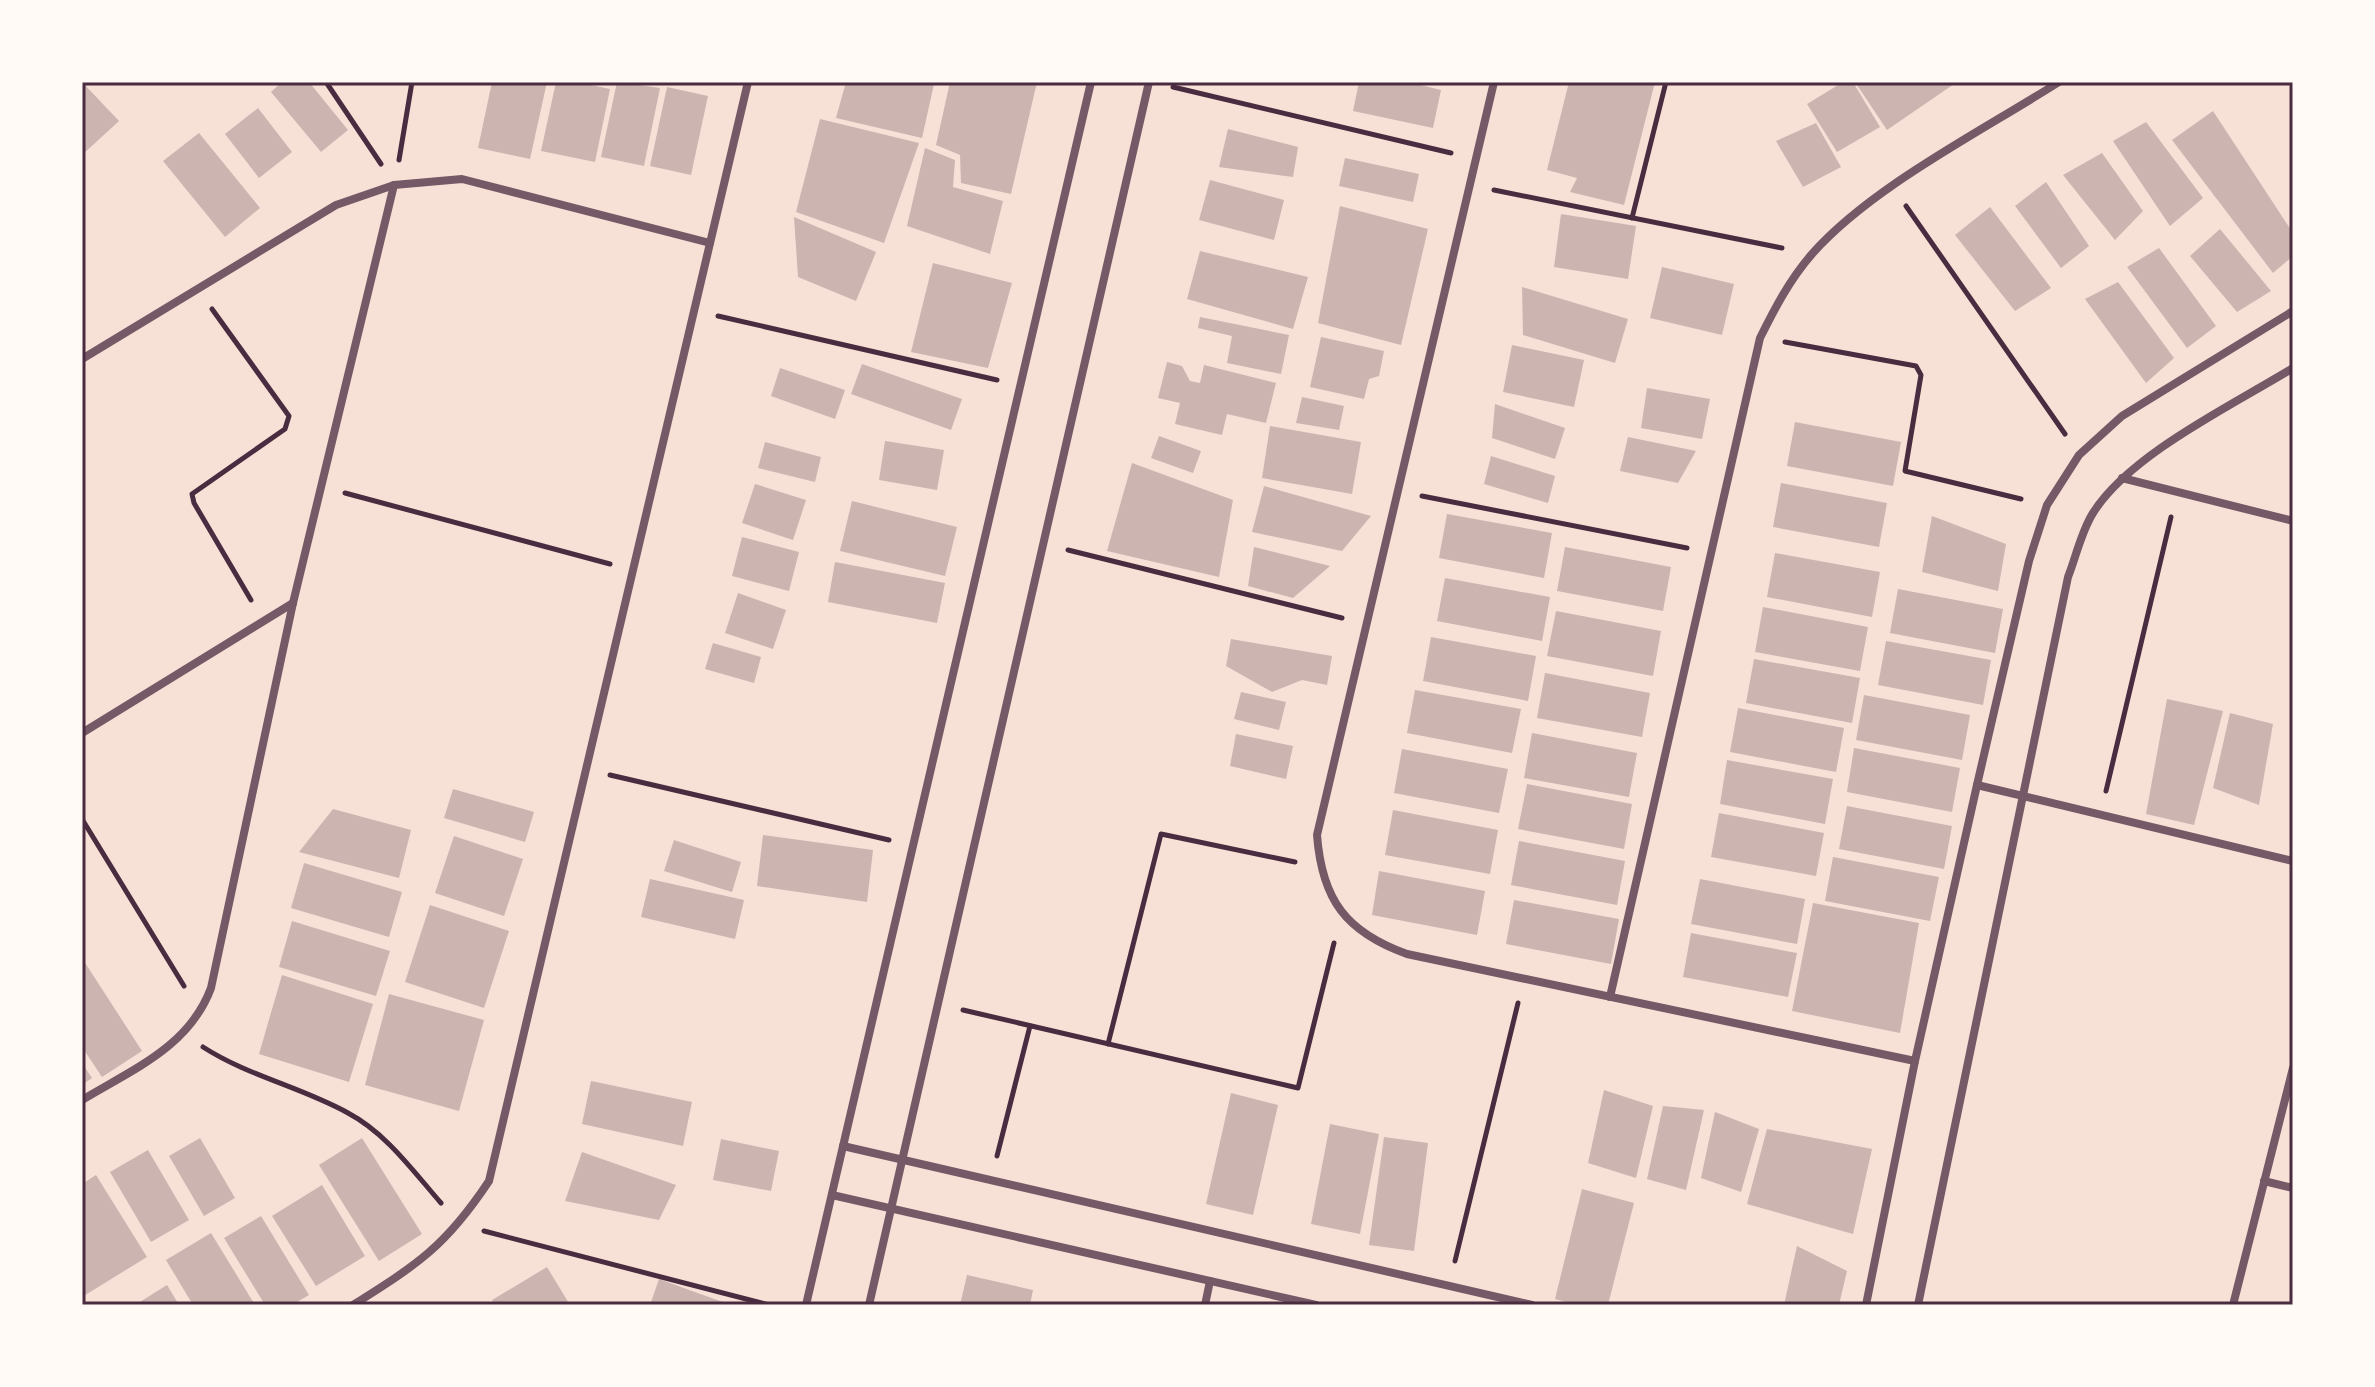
<svg xmlns="http://www.w3.org/2000/svg" width="2375" height="1387" font-family="Figtree,sans-serif">
<style>
.building{fill:#ccb4b1}
.lines{fill:none;stroke-linecap:round;stroke-linejoin:round}
.path{stroke:#4a2c40;stroke-width:5}
.minor{stroke:#755966;stroke-width:8}
.neatline{fill:none;stroke:#4a2c40;stroke-width:3}
</style>
<rect width="100%" height="100%" fill="#f7e1d7"/>
<!-- building -->
<g class="building">
<path d="M 82,82 L 119,121 L 82,155 Z"/>
<path d="M 282,82 L 309,82 L 348,130 L 321,152 L 271,92 Z"/>
<path d="M 492,82 L 547,82 L 530,159 L 478,148 Z"/>
<path d="M 556,82 L 577,82 L 610,89 L 595,162 L 541,151 Z"/>
<path d="M 617,82 L 660,88 L 644,166 L 601,157 Z"/>
<path d="M 846,82 L 934,84 L 922,138 L 836,118 Z"/>
<path d="M 950,82 L 1037,82 L 1011,194 L 961,183 L 960,155 L 936,145 Z"/>
<path d="M 1359,82 L 1408,82 L 1441,90 L 1433,128 L 1353,111 Z"/>
<path d="M 1569,82 L 1655,82 L 1624,205 L 1570,192 L 1577,178 L 1547,170 Z"/>
<path d="M 1843,82 L 1853,82 L 1880,127 L 1837,152 L 1807,104 Z"/>
<path d="M 1855,82 L 1957,82 L 1887,130 Z"/>
<path d="M 667,87 L 708,96 L 691,175 L 650,166 Z"/>
<path d="M 258,108 L 292,152 L 259,178 L 225,134 Z"/>
<path d="M 2213,111 L 2293,233 L 2293,256 L 2273,273 L 2172,140 Z"/>
<path d="M 820,119 L 919,143 L 884,243 L 796,212 Z"/>
<path d="M 2146,122 L 2203,198 L 2170,226 L 2113,141 Z"/>
<path d="M 1816,123 L 1841,167 L 1803,187 L 1776,141 Z"/>
<path d="M 1228,129 L 1298,147 L 1293,177 L 1219,167 Z"/>
<path d="M 199,133 L 260,208 L 225,237 L 163,161 Z"/>
<path d="M 925,148 L 955,160 L 953,187 L 1003,201 L 990,254 L 907,226 Z"/>
<path d="M 2102,153 L 2143,211 L 2115,240 L 2063,175 Z"/>
<path d="M 1345,158 L 1419,174 L 1413,202 L 1339,186 Z"/>
<path d="M 1210,180 L 1284,200 L 1274,240 L 1199,220 Z"/>
<path d="M 2046,182 L 2089,246 L 2061,268 L 2015,206 Z"/>
<path d="M 1340,206 L 1428,229 L 1401,345 L 1318,323 Z"/>
<path d="M 1990,207 L 2051,288 L 2015,311 L 1955,235 Z"/>
<path d="M 1561,214 L 1636,226 L 1628,279 L 1554,267 Z"/>
<path d="M 794,217 L 876,252 L 856,301 L 798,277 Z"/>
<path d="M 2220,229 L 2271,291 L 2237,312 L 2190,256 Z"/>
<path d="M 2159,248 L 2216,326 L 2187,348 L 2127,267 Z"/>
<path d="M 1200,251 L 1308,277 L 1293,329 L 1187,299 Z"/>
<path d="M 933,263 L 1012,283 L 988,368 L 911,352 Z"/>
<path d="M 1662,267 L 1734,284 L 1722,335 L 1650,318 Z"/>
<path d="M 2118,282 L 2174,358 L 2146,383 L 2085,299 Z"/>
<path d="M 1522,287 L 1628,319 L 1615,363 L 1523,335 Z"/>
<path d="M 1200,317 L 1289,335 L 1281,374 L 1227,363 L 1232,336 L 1198,328 Z"/>
<path d="M 1321,337 L 1384,351 L 1379,376 L 1369,379 L 1364,399 L 1310,387 Z"/>
<path d="M 1512,345 L 1584,360 L 1574,407 L 1503,392 Z"/>
<path d="M 1167,362 L 1182,366 L 1190,381 L 1200,383 L 1204,365 L 1276,383 L 1266,423 L 1227,414 L 1222,435 L 1175,424 L 1180,403 L 1158,398 Z"/>
<path d="M 862,364 L 962,399 L 951,430 L 851,394 Z"/>
<path d="M 780,368 L 845,390 L 835,419 L 771,396 Z"/>
<path d="M 1647,388 L 1710,399 L 1702,439 L 1641,428 Z"/>
<path d="M 1302,397 L 1344,406 L 1339,430 L 1296,423 Z"/>
<path d="M 1495,404 L 1565,428 L 1555,459 L 1492,438 Z"/>
<path d="M 1795,422 L 1901,442 L 1893,486 L 1787,466 Z"/>
<path d="M 1270,426 L 1361,442 L 1352,494 L 1262,478 Z"/>
<path d="M 1159,436 L 1201,451 L 1193,473 L 1151,458 Z"/>
<path d="M 1628,437 L 1696,451 L 1678,483 L 1620,471 Z"/>
<path d="M 885,441 L 944,450 L 937,490 L 879,480 Z"/>
<path d="M 765,442 L 821,457 L 815,482 L 758,468 Z"/>
<path d="M 1491,456 L 1555,476 L 1548,503 L 1484,484 Z"/>
<path d="M 1132,463 L 1233,500 L 1219,577 L 1107,551 Z"/>
<path d="M 1781,483 L 1887,503 L 1879,547 L 1773,527 Z"/>
<path d="M 755,484 L 806,500 L 793,540 L 742,523 Z"/>
<path d="M 1264,486 L 1371,516 L 1342,551 L 1252,532 Z"/>
<path d="M 852,501 L 957,527 L 945,576 L 840,551 Z"/>
<path d="M 1447,514 L 1552,533 L 1544,578 L 1439,558 Z"/>
<path d="M 1932,516 L 2006,544 L 1998,591 L 1922,572 Z"/>
<path d="M 742,537 L 799,552 L 789,591 L 732,576 Z"/>
<path d="M 1254,547 L 1330,566 L 1293,598 L 1248,586 Z"/>
<path d="M 1565,547 L 1671,567 L 1663,611 L 1557,591 Z"/>
<path d="M 1775,553 L 1880,572 L 1872,617 L 1767,597 Z"/>
<path d="M 835,562 L 945,583 L 937,623 L 828,602 Z"/>
<path d="M 1445,578 L 1550,597 L 1542,641 L 1437,621 Z"/>
<path d="M 1898,589 L 2003,609 L 1995,653 L 1890,633 Z"/>
<path d="M 738,593 L 786,610 L 773,649 L 725,633 Z"/>
<path d="M 1763,607 L 1868,627 L 1860,671 L 1755,652 Z"/>
<path d="M 1556,611 L 1661,631 L 1653,676 L 1547,656 Z"/>
<path d="M 1431,637 L 1536,656 L 1528,701 L 1423,681 Z"/>
<path d="M 1231,639 L 1332,656 L 1327,685 L 1302,680 L 1272,692 L 1226,666 Z"/>
<path d="M 1886,641 L 1991,660 L 1983,705 L 1878,685 Z"/>
<path d="M 713,643 L 761,657 L 754,683 L 705,669 Z"/>
<path d="M 1754,659 L 1860,678 L 1852,723 L 1746,703 Z"/>
<path d="M 1545,673 L 1650,693 L 1642,737 L 1537,718 Z"/>
<path d="M 1415,690 L 1521,709 L 1512,753 L 1407,733 Z"/>
<path d="M 1241,692 L 1286,702 L 1279,730 L 1234,719 Z"/>
<path d="M 1864,695 L 1970,715 L 1962,760 L 1856,740 Z"/>
<path d="M 2167,699 L 2223,711 L 2194,825 L 2146,814 Z"/>
<path d="M 1738,708 L 1844,728 L 1836,772 L 1730,752 Z"/>
<path d="M 2230,713 L 2273,724 L 2259,805 L 2213,788 Z"/>
<path d="M 1532,733 L 1637,753 L 1629,797 L 1524,778 Z"/>
<path d="M 1236,734 L 1293,746 L 1286,779 L 1230,766 Z"/>
<path d="M 1854,748 L 1960,768 L 1952,812 L 1847,792 Z"/>
<path d="M 1402,749 L 1508,769 L 1499,813 L 1394,793 Z"/>
<path d="M 1727,760 L 1833,779 L 1825,824 L 1720,804 Z"/>
<path d="M 1527,784 L 1632,804 L 1624,849 L 1518,829 Z"/>
<path d="M 453,789 L 534,812 L 525,842 L 444,818 Z"/>
<path d="M 1847,806 L 1952,826 L 1944,869 L 1839,849 Z"/>
<path d="M 333,809 L 411,830 L 399,878 L 299,852 Z"/>
<path d="M 1393,810 L 1498,830 L 1490,874 L 1385,855 Z"/>
<path d="M 1719,813 L 1824,833 L 1816,876 L 1711,857 Z"/>
<path d="M 763,835 L 873,850 L 867,902 L 757,886 Z"/>
<path d="M 454,836 L 523,859 L 504,916 L 435,893 Z"/>
<path d="M 674,840 L 741,862 L 732,892 L 664,871 Z"/>
<path d="M 1519,841 L 1625,861 L 1617,905 L 1511,885 Z"/>
<path d="M 1833,857 L 1939,877 L 1930,921 L 1825,901 Z"/>
<path d="M 304,863 L 402,892 L 389,937 L 291,908 Z"/>
<path d="M 1379,871 L 1485,891 L 1477,935 L 1372,915 Z"/>
<path d="M 650,879 L 744,900 L 735,939 L 641,917 Z"/>
<path d="M 1700,879 L 1805,899 L 1797,944 L 1691,924 Z"/>
<path d="M 1514,900 L 1619,919 L 1611,964 L 1506,944 Z"/>
<path d="M 1813,903 L 1919,923 L 1900,1033 L 1792,1011 Z"/>
<path d="M 430,905 L 509,931 L 484,1008 L 405,982 Z"/>
<path d="M 292,921 L 390,951 L 376,996 L 279,967 Z"/>
<path d="M 1691,933 L 1797,953 L 1788,997 L 1683,977 Z"/>
<path d="M 82,958 L 142,1051 L 102,1077 L 82,1047 Z"/>
<path d="M 282,975 L 373,1004 L 349,1082 L 259,1054 Z"/>
<path d="M 389,994 L 484,1020 L 459,1111 L 365,1085 Z"/>
<path d="M 82,1063 L 92,1078 L 82,1085 Z"/>
<path d="M 591,1081 L 692,1102 L 683,1146 L 582,1124 Z"/>
<path d="M 1604,1090 L 1653,1106 L 1636,1178 L 1588,1163 Z"/>
<path d="M 1231,1093 L 1278,1105 L 1253,1215 L 1206,1204 Z"/>
<path d="M 1663,1106 L 1704,1110 L 1686,1190 L 1647,1179 Z"/>
<path d="M 1715,1112 L 1759,1129 L 1741,1192 L 1701,1178 Z"/>
<path d="M 1330,1124 L 1379,1134 L 1360,1234 L 1311,1224 Z"/>
<path d="M 1767,1129 L 1872,1149 L 1853,1234 L 1747,1204 Z"/>
<path d="M 1384,1137 L 1428,1143 L 1414,1251 L 1369,1245 Z"/>
<path d="M 200,1138 L 235,1198 L 204,1216 L 169,1156 Z"/>
<path d="M 362,1138 L 422,1234 L 379,1261 L 319,1165 Z"/>
<path d="M 721,1139 L 779,1151 L 771,1191 L 713,1180 Z"/>
<path d="M 148,1150 L 189,1220 L 151,1242 L 110,1172 Z"/>
<path d="M 582,1152 L 676,1185 L 659,1220 L 565,1201 Z"/>
<path d="M 96,1175 L 147,1257 L 82,1297 L 82,1184 Z"/>
<path d="M 322,1185 L 365,1256 L 316,1286 L 272,1216 Z"/>
<path d="M 1582,1189 L 1634,1203 L 1608,1305 L 1577,1305 L 1555,1299 Z"/>
<path d="M 261,1216 L 309,1295 L 292,1305 L 265,1305 L 224,1238 Z"/>
<path d="M 211,1233 L 255,1305 L 193,1305 L 166,1260 Z"/>
<path d="M 1797,1246 L 1847,1271 L 1839,1305 L 1784,1305 Z"/>
<path d="M 547,1267 L 570,1305 L 495,1305 L 492,1300 Z"/>
<path d="M 967,1275 L 1033,1290 L 1030,1305 L 960,1305 Z"/>
<path d="M 659,1279 L 731,1305 L 650,1305 Z"/>
<path d="M 167,1285 L 179,1305 L 135,1305 Z"/>
</g>
<g class="lines">
<!-- path -->
<g class="path">
<path d="M 326,82 L 381,164"/>
<path d="M 1173,87 L 1451,153"/>
<path d="M 399,160 L 412,82"/>
<path d="M 1494,190 L 1782,248"/>
<path d="M 1906,206 L 2065,434"/>
<path d="M 1632,218 L 1666,82"/>
<path d="M 212,309 L 289,416 L 285,429 L 192,494 L 194,503 L 251,600"/>
<path d="M 718,316 L 997,380"/>
<path d="M 1785,342 L 1916,366 L 1921,375 L 1905,471 L 2021,499"/>
<path d="M 345,493 L 610,564"/>
<path d="M 1422,496 L 1687,548"/>
<path d="M 1068,550 L 1342,618"/>
<path d="M 610,775 L 889,840"/>
<path d="M 2106,791 L 2171,517"/>
<path d="M 82,819 L 184,986"/>
<path d="M 963,1010 L 1298,1088 L 1334,943"/>
<path d="M 1108,1044 L 1161,834 L 1295,862"/>
<path d="M 203,1047 C 248,1076 301,1087 348,1113 C 386,1133 413,1171 441,1203"/>
<path d="M 997,1156 L 1030,1026"/>
<path d="M 484,1231 L 769,1305"/>
<path d="M 1455,1261 L 1518,1003"/>
</g>
<!-- minor -->
<g class="minor">
<path d="M 1494,82 L 1317,835 C 1322,900 1346,932 1407,954 L 1915,1061"/>
<path d="M 82,359 L 336,205 L 394,185 L 462,179 L 710,243"/>
<path d="M 2122,478 L 2293,521"/>
<path d="M 82,733 L 293,603"/>
<path d="M 1977,785 L 2293,861"/>
<path d="M 1610,997 L 1760,338 C 1775,308 1790,279 1812,254 C 1871,187 1982,131 2059,82"/>
<path d="M 82,1100 C 133,1069 189,1047 211,988 L 293,603 L 394,185"/>
<path d="M 843,1146 L 1532,1305"/>
<path d="M 2264,1181 L 2293,1188"/>
<path d="M 832,1195 L 1316,1305"/>
<path d="M 353,1305 C 418,1264 446,1246 489,1181 L 748,82"/>
<path d="M 806,1305 L 1091,82"/>
<path d="M 869,1305 L 1149,82"/>
<path d="M 1205,1305 L 1210,1281"/>
<path d="M 1866,1305 L 1915,1061 L 1977,785 L 2029,561 L 2047,505 L 2079,455 L 2122,416 L 2293,311"/>
<path d="M 1918,1305 L 2068,577 C 2076,557 2081,532 2093,513 C 2130,454 2233,405 2293,368"/>
<path d="M 2233,1305 L 2293,1068"/>
</g>
</g>
<!-- border -->
<rect width="2375" height="1387" fill="none" stroke="#fffaf5" stroke-width="168"/>
<rect x="84" y="84" width="2207" height="1219" class="neatline"/>
</svg>
